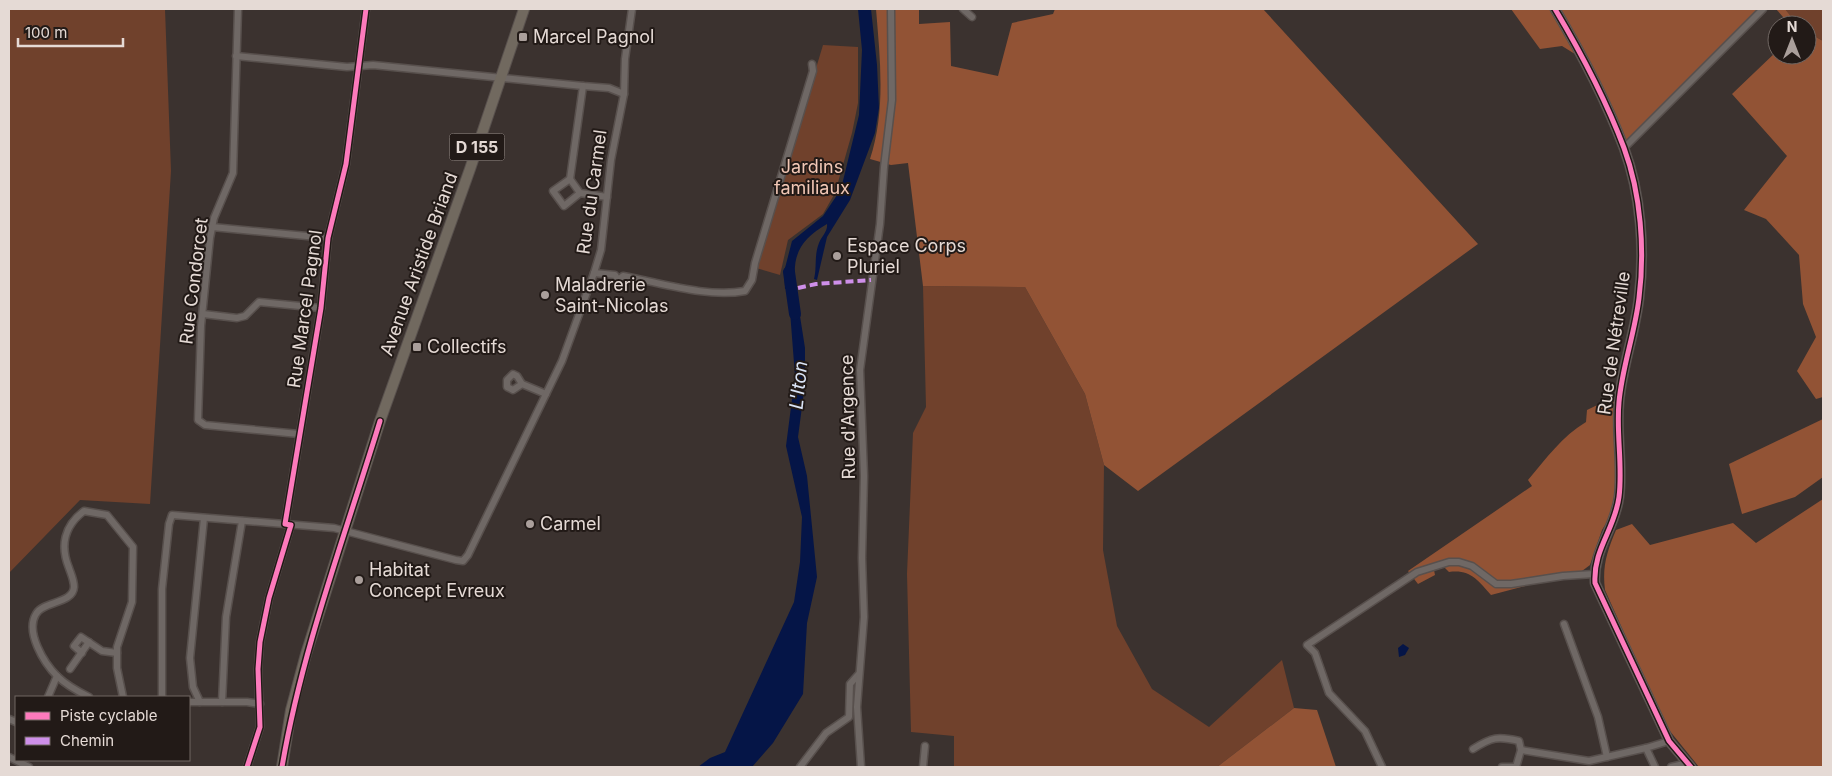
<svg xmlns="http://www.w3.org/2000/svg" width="1832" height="776" font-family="Inter,sans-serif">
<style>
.green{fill:#70412c}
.forest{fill:#925335}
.water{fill:#051547}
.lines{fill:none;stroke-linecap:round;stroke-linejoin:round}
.river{stroke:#051547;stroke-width:12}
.street-casing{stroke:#58504d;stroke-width:9}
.secondary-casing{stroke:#58504d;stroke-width:11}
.primary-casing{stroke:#58504d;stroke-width:12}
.street{stroke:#6f6865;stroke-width:6}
.secondary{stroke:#6f6865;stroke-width:9}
.primary{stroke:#71695f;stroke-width:10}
.quiet{stroke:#ce8fe9;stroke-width:4;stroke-dasharray:8 4;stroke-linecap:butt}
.cycleway-casing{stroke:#221a17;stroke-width:8}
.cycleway{stroke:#fd7abc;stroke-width:5}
.poi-dot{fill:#aa9f9b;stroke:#221a17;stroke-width:2}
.labels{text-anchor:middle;stroke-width:4;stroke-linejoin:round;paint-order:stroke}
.shield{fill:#221a17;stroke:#aaa09c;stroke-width:1}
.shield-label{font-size:16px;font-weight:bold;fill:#e5dad5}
.poi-label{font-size:18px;fill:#e5dad5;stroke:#221a17;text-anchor:start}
.park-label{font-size:18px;fill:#f2c7b5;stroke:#221a17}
.street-label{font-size:18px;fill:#e5dad5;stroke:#221a17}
.water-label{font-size:19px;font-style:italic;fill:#dae4f6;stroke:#221a17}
</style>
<rect width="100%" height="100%" fill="#3b322f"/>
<!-- green -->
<g class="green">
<path d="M 9,9 L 165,9 L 171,171 L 150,504 L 80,500 L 9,573 Z"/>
<path d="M 1785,9 L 1823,9 L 1823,41 L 1807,32 L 1807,25 L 1798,25 Z"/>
<path d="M 823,45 L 858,47 L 858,103 L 852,133 L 835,193 L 823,214 L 788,240 L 780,275 L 756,268 Z"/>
<path d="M 923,286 L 1025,287 L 1085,394 L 1104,465 L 1103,550 L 1117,626 L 1152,689 L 1209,727 L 1282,660 L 1294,708 L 1217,767 L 954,767 L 954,736 L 911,732 L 907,574 L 913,433 L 926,407 Z"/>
</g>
<!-- forest -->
<g class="forest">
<path d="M 876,9 L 919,9 L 919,24 L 950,22 L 951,66 L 998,76 L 1012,23 L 1053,14 L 1055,9 L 1263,9 L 1478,244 L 1138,491 L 1104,465 L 1085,394 L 1025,287 L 923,286 L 908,163 L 891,165 L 870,159 C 886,111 880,59 876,9 Z"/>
<path d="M 1511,9 L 1760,9 L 1624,144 L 1583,59 L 1562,46 L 1540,49 Z"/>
<path d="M 1776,9 L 1785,9 L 1798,25 L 1790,25 Z"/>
<path d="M 1807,32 L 1823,41 L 1823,397 L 1816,399 L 1797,371 L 1816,337 L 1803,304 L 1799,255 L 1766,219 L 1744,210 L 1787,156 L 1732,94 L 1777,51 L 1777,55 L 1807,55 Z"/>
<path d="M 1616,396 L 1615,498 L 1613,512 L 1602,530 L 1590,565 L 1582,571 L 1491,595 C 1478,580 1470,569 1449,572 L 1444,567 L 1434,570 L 1435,575 L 1418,584 L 1408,571 L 1532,486 L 1528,480 C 1546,459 1562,436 1586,422 L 1587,410 Z"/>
<path d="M 1823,419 L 1823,477 L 1795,497 L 1742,514 L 1729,464 Z"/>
<path d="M 1823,499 L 1823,767 L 1699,767 L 1665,725 L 1605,590 C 1602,567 1607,551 1616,530 L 1632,524 L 1650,545 L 1733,523 L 1756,543 Z"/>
<path d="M 1294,708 L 1317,710 L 1336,767 L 1217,767 Z"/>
</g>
<!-- water -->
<g class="water">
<path d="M 858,9 L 871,9 L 877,65 L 879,108 L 875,133 L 850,200 L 827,237 L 817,280 L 814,279 C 817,268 814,255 819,243 C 822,236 828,231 827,224 C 801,239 791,255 796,286 L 785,289 L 784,272 L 792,241 L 823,216 L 841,189 L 859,115 L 862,50 Z"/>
<path d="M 797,297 L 805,348 L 805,384 L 798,437 L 807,476 L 817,577 L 807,623 L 803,694 L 773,743 L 752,767 L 698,767 L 710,758 L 725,752 L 794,602 L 800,562 L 802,517 L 786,446 L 795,376 L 789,298 Z"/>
<path d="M 1403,644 L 1409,648 L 1405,655 L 1399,657 L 1398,648 Z"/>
</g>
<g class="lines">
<!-- river -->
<path class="river" d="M 789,272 L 795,314"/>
<defs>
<g id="street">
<path d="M 238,9 L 233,173 L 214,218 L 210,238 L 201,326 L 198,420 L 205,425 L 299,434"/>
<path d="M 963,9 L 972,17"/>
<path d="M 236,56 L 347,67 L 373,65 L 583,86 L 609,88 L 624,94"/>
<path d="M 1624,148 L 1763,9"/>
<path d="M 570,179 L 583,86"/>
<path d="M 580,193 L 564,206 L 553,191 L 570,179 L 580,193 L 607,197"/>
<path d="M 212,227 L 328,238"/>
<path d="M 594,273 L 615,275 L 618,280 L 623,276 C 662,283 707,298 745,291 L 752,280 L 755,263 L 813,71 L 812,64"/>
<path d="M 203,314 L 237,318 L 245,316 L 259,302 L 321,308"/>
<path d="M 522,384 L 513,390 L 507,387 L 507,380 L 513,374 L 517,376 L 522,384 L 546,394"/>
<path d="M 285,524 L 321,308 L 328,238 L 346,164 L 366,9"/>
<path d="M 1564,624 L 1598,717 L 1607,757"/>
<path d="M 82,653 L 74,646 L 81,637 L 102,651 L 117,653"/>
<path d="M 70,669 L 89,642"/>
<path d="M 48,697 L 57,676"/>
<path d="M 89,697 C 77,691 66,685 57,676 C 44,663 25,632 36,614 C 43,601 73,604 74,587 C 74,580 71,574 69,568 C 60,546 64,526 84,511 L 107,515 L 133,547 L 132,602 L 117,647 L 117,668 L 123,697"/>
<path d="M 162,697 L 162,589 L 169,524 L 172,515 L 334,528 L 456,560 L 463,561 L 468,555 L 562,361 L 594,273 L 601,250 L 611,160 L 624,94 L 625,59 L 632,9"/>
<path d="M 189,702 L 247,702 L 260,704"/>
<path d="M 200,702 L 193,687 L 190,658 L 204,518"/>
<path d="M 222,702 L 226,617 L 242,521"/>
<path d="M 9,719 L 16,722"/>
<path d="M 1473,749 C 1492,737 1498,736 1519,741 L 1521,750 L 1516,767 L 1502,767"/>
<path d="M 1521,750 L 1589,761 L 1646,748"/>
<path d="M 9,757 L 29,767"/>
<path d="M 247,767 L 260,727 L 258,669 L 260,642 L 269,598 L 291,525"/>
<path d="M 800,767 L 826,733 L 849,717 L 850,684 L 858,675"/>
<path d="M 861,767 L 857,707 L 864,617 L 862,558 L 864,476 L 860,370 L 880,224 L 884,167 L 892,100 L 891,9"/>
<path d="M 923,767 L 925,746"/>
<path d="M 1382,767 L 1365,731 L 1329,693 L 1315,653 L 1307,645 L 1417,572 L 1449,562 L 1459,562 L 1472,566 L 1496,584 L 1511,584 L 1563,576 L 1594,574"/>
<path d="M 1655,767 L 1646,748 L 1669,741"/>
<path d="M 1671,767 L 1688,763"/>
</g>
<path id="secondary" d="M 1555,9 C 1580,51 1607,103 1624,148 C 1641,194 1645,250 1639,298 C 1635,333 1622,367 1619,402 C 1616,434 1623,466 1619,497 C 1615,529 1593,549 1595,583 L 1669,741 L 1691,767"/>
<path id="primary" d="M 282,767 L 291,710 L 306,654 L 380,421 L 470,169 L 524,9"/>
</defs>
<!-- street casing -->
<use href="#street" class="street-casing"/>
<!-- secondary casing -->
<use href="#secondary" class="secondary-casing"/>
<!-- primary casing -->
<use href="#primary" class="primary-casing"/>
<!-- street -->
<use href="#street" class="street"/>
<!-- secondary -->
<use href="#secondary" class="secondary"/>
<!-- primary -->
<use href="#primary" class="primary"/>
<!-- quiet -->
<path class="quiet" d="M 798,288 L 816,284 L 871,280"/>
<defs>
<g id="cycleway">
<path d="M 1555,9 C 1580,51 1607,103 1624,148 C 1641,194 1645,250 1639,298 C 1635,333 1622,367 1619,402 C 1616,434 1623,466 1619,497 C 1615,529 1593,549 1595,583 L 1669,741 L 1691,767"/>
<path d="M 247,767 L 260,727 L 258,669 L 260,642 L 269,598 L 291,525 L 285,524 L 321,308 L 328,238 L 346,164 L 366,9"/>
<path d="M 282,767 C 302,649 345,536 380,421"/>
</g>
</defs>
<!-- cycleway casing -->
<use href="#cycleway" class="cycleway-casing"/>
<!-- cycleway -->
<use href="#cycleway" class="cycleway"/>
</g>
<!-- markers -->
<g class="poi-dot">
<rect x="518" y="32" width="10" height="10" rx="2.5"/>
<circle cx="837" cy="256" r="5"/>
<circle cx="545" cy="295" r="5"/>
<rect x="412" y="342" width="10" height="10" rx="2.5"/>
<circle cx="530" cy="524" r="5"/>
<circle cx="359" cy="580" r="5"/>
</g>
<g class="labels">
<!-- shield labels -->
<rect class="shield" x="449.5" y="133.5" width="55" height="27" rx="4"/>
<g class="shield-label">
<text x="477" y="153">D 155</text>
</g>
<!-- poi labels -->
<g class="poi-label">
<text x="533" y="43">Marcel Pagnol</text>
<text x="847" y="252">Espace Corps<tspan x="847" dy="21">Pluriel</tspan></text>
<text x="555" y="291">Maladrerie<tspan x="555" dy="21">Saint-Nicolas</tspan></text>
<text x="427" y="353">Collectifs</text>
<text x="540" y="530">Carmel</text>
<text x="369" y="576">Habitat<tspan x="369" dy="21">Concept Evreux</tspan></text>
</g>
<!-- park labels -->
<g class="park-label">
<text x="812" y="173">Jardins<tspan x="812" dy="21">familiaux</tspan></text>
</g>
<!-- street labels -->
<g class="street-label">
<text transform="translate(592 192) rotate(-82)" y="6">Rue du Carmel</text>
<text transform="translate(419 264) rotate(-70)" y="6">Avenue Aristide Briand</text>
<text transform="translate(194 281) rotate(-83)" y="6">Rue Condorcet</text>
<text transform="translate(305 309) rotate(-82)" y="6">Rue Marcel Pagnol</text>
<text transform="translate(1614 343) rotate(-82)" y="6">Rue de Nétreville</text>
<text transform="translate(848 417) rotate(-91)" y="6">Rue d'Argence</text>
</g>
<!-- water labels -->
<g class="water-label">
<text transform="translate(798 385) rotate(-84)" y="7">L'Iton</text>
</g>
</g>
<!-- border -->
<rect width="1832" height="776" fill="none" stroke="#e5dad5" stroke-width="20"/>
<!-- legend -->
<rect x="15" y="696" width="175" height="65" fill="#221a17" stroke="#706763"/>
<rect x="25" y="712" width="25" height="8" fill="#fd7abc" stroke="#706763"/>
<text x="60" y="721" font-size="15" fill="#e5dad5">Piste cyclable</text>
<rect x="25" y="737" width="25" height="8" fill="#ce8fe9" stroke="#706763"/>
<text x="60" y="746" font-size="15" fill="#e5dad5">Chemin</text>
<!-- north arrow -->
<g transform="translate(1792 40)"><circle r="24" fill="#221a17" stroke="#706763"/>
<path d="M0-4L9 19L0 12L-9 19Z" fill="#aa9f9b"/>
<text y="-8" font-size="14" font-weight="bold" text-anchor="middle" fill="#e5dad5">N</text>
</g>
<!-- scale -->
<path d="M18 38v8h105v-8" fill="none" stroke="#e5dad5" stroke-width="2.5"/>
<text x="25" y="38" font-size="15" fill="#e5dad5" stroke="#221a17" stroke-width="4" paint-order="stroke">100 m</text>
</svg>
